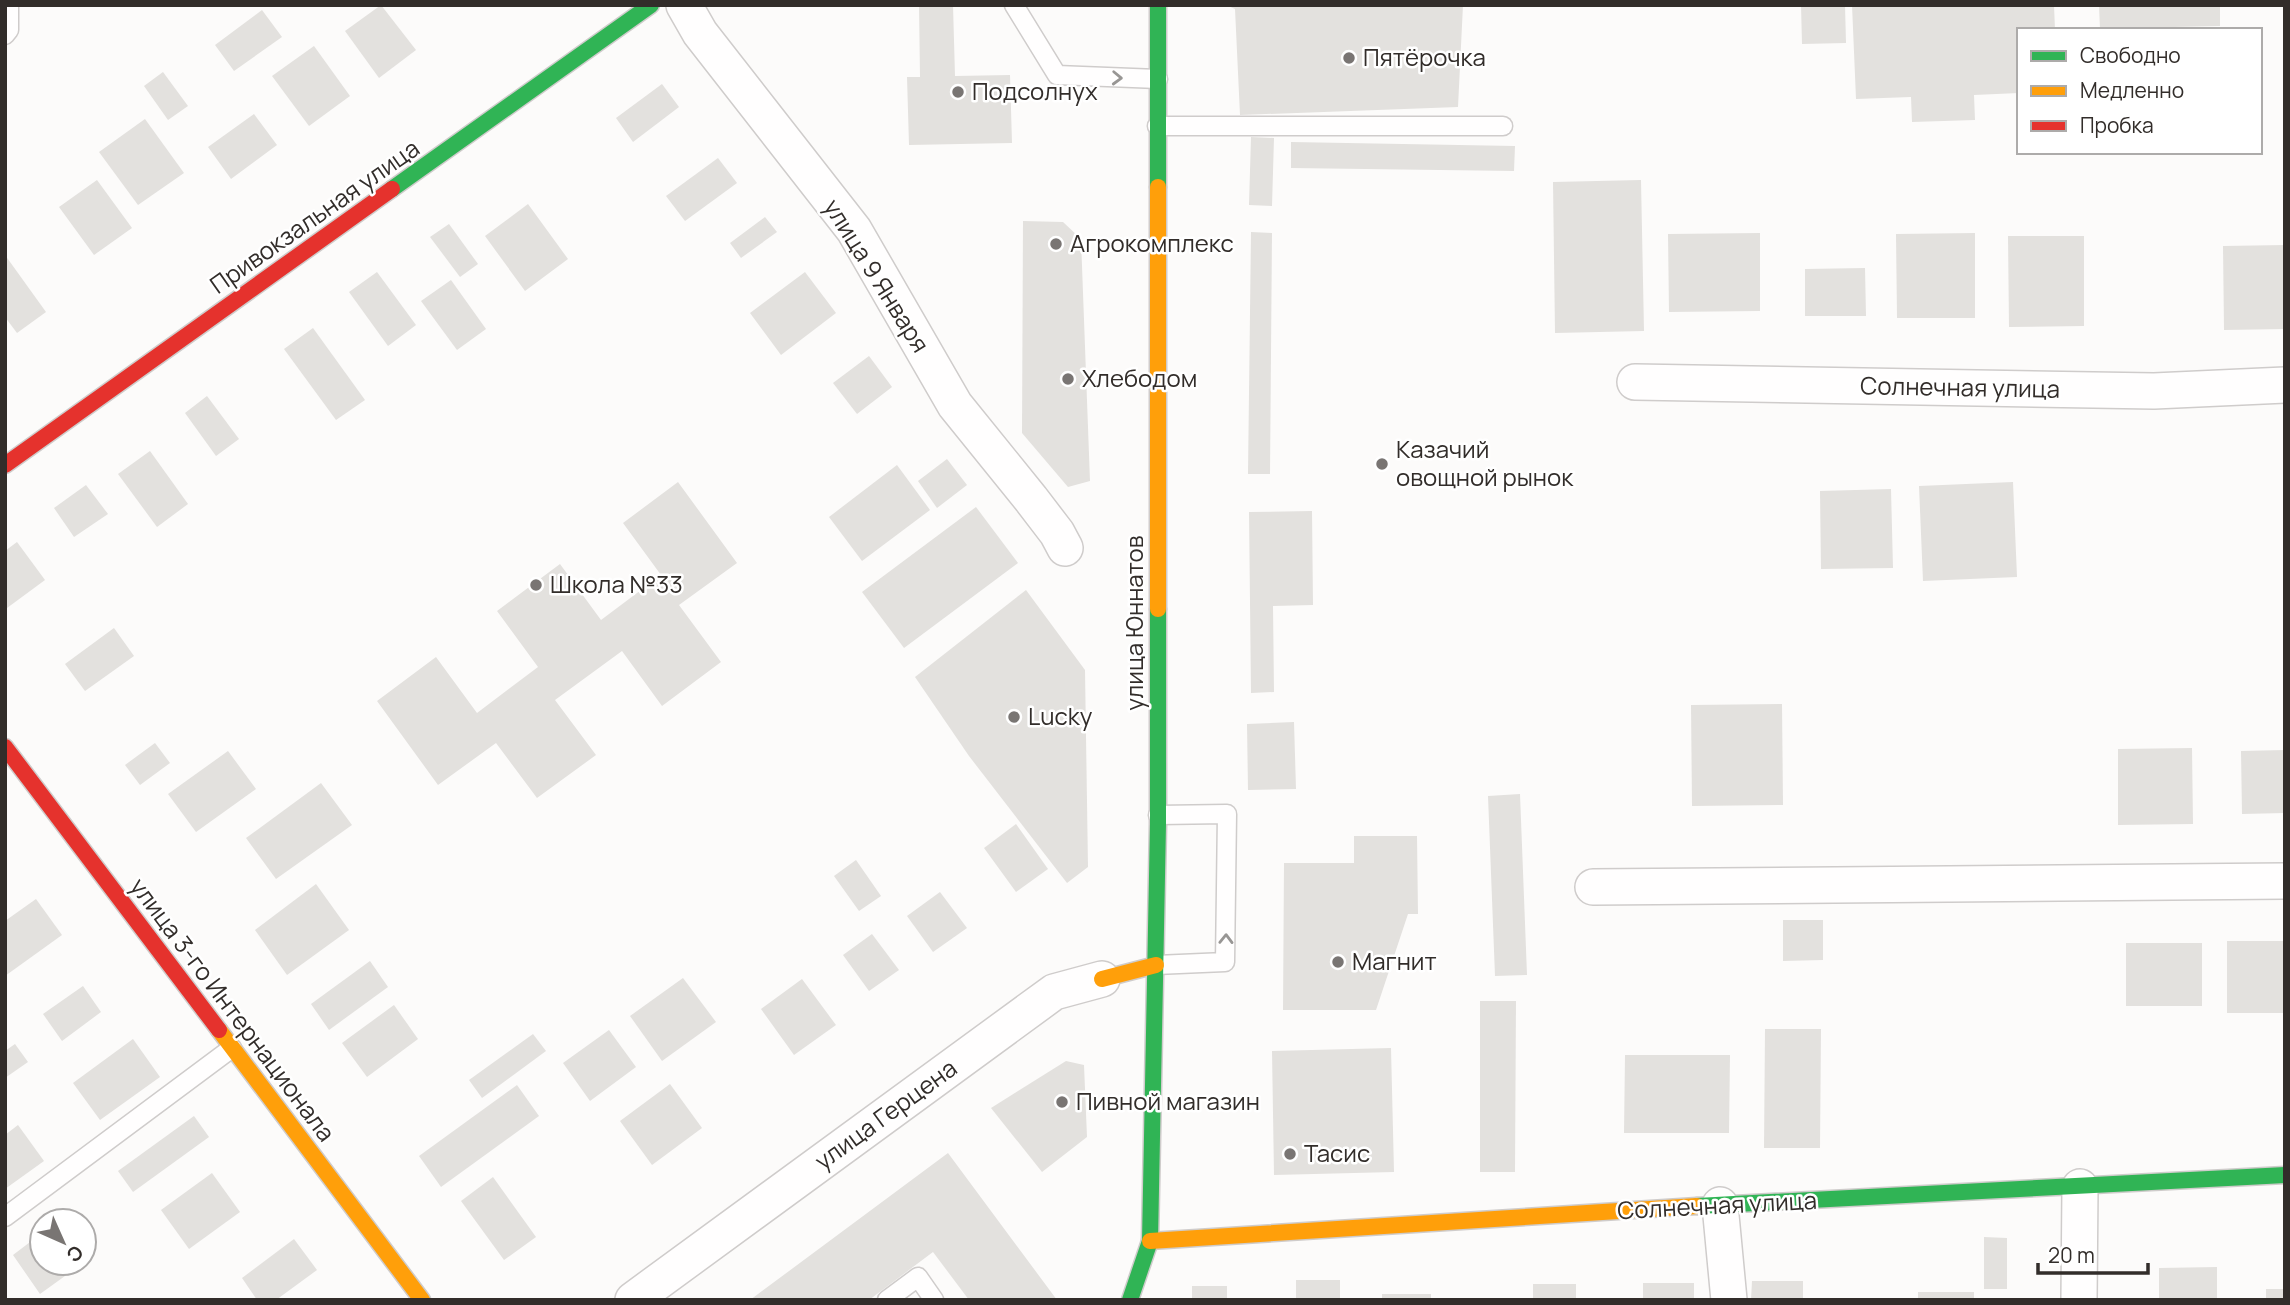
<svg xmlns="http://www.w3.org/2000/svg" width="2290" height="1305" font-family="Manrope,sans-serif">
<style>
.building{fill:#e3e1de}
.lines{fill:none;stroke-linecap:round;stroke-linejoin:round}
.lane-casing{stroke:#cfcccb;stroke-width:21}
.street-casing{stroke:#cfcccb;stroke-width:38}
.fast-casing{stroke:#cfcccb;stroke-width:19}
.slow-casing{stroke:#cfcccb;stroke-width:19}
.jam-casing{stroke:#cfcccb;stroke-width:19}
.lane{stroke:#fffefe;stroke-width:18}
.street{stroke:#fffefe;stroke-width:35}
.fast{stroke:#30b455;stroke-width:16}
.slow{stroke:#ff9f0a;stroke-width:16}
.jam{stroke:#e5322d;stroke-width:16}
.oneway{stroke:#989694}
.poi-dot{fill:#797573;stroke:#fff;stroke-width:2.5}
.labels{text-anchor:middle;stroke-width:5;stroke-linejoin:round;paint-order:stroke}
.poi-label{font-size:24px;fill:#322d2a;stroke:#fff;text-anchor:start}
.street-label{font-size:24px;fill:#322d2a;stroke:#fff}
</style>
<rect width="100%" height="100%" fill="#fcfbfa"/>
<!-- building -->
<g class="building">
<path d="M 381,5 L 416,50 L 379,78 L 345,31 Z"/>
<path d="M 919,5 L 953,5 L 955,76 L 1010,75 L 1012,143 L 909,145 L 907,77 L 920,77 Z"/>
<path d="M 1226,5 L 1463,5 L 1458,107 L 1240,115 L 1235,9 Z"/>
<path d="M 1801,5 L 1845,5 L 1846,43 L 1802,44 Z"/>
<path d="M 1852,5 L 2054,5 L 2055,30 L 2019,30 L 2019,93 L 1974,95 L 1975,120 L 1912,122 L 1911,97 L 1856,99 Z"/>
<path d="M 2099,5 L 2220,5 L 2220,26 L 2174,27 L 2174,30 L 2100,29 Z"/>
<path d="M 262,10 L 282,37 L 234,71 L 215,45 Z"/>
<path d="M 314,46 L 350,96 L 309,126 L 272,76 Z"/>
<path d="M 163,72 L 188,106 L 168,120 L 144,86 Z"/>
<path d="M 662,84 L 679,107 L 633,142 L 616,118 Z"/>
<path d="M 254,114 L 277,145 L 231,179 L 208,147 Z"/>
<path d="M 145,119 L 184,173 L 138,205 L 99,152 Z"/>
<path d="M 1251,137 L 1274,138 L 1272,206 L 1249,205 Z"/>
<path d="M 1291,142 L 1515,146 L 1514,171 L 1291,168 Z"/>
<path d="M 718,158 L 737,183 L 685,221 L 666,196 Z"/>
<path d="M 97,180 L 132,228 L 94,255 L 59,207 Z"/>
<path d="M 1641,180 L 1644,331 L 1555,333 L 1553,182 Z"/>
<path d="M 528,204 L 568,259 L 525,291 L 485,236 Z"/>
<path d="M 765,217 L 777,232 L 741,258 L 730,243 Z"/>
<path d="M 1023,221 L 1063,222 L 1081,239 L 1090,481 L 1068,487 L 1022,433 Z"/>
<path d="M 449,224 L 478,264 L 460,277 L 430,237 Z"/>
<path d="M 1251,232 L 1272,233 L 1270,474 L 1248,474 Z"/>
<path d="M 1760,233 L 1760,311 L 1669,312 L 1668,234 Z"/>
<path d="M 1975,233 L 1975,318 L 1897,318 L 1896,234 Z"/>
<path d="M 2008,236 L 2084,236 L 2084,326 L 2009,327 Z"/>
<path d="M 2285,245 L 2285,329 L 2224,330 L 2223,246 Z"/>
<path d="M 5,255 L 46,312 L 17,333 L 5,317 Z"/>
<path d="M 1865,268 L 1866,316 L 1805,316 L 1805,269 Z"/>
<path d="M 377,272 L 416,325 L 388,346 L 349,292 Z"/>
<path d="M 805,272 L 836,313 L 781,355 L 750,313 Z"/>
<path d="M 451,280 L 486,329 L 457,350 L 421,301 Z"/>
<path d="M 313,328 L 365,400 L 336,420 L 284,349 Z"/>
<path d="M 869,356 L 892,387 L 857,414 L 833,383 Z"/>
<path d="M 207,396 L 239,439 L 216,456 L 185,413 Z"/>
<path d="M 150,451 L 188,504 L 157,527 L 118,474 Z"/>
<path d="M 947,459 L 967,485 L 937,508 L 918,481 Z"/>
<path d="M 897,465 L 930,510 L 862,561 L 829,517 Z"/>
<path d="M 678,482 L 737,563 L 679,605 L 721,662 L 662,706 L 622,651 L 555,700 L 596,755 L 537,798 L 496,743 L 438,785 L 377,701 L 436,657 L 477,713 L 538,667 L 497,611 L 560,564 L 601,620 L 661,575 L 623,523 Z"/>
<path d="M 2013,482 L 2017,577 L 1923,581 L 1919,486 Z"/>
<path d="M 86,485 L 108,514 L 74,537 L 54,508 Z"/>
<path d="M 1891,489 L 1893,568 L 1821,569 L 1820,491 Z"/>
<path d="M 976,507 L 1018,563 L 904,648 L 862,592 Z"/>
<path d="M 1312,511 L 1313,605 L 1273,606 L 1274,692 L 1251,693 L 1249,512 Z"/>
<path d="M 17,542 L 45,580 L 7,608 L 5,551 Z"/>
<path d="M 1026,590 L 1085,670 L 1088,867 L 1067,883 L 969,756 L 915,677 Z"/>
<path d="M 114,628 L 134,656 L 85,691 L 65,664 Z"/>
<path d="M 1782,704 L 1783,805 L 1692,806 L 1691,705 Z"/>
<path d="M 1294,722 L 1296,789 L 1248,790 L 1247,724 Z"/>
<path d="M 155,743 L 170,763 L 140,785 L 125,765 Z"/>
<path d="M 2192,748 L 2193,824 L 2118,825 L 2118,749 Z"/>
<path d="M 2285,750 L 2285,813 L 2242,814 L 2241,751 Z"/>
<path d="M 228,751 L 256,789 L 196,832 L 168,794 Z"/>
<path d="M 321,783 L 352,825 L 276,879 L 246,838 Z"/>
<path d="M 1520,794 L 1527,975 L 1495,976 L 1488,796 Z"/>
<path d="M 1016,824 L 1048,869 L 1016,892 L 984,848 Z"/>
<path d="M 1354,836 L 1417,836 L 1418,914 L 1408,914 L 1376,1010 L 1283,1010 L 1284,863 L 1354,863 Z"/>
<path d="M 856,860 L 881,896 L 859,911 L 834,876 Z"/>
<path d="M 316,884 L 349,930 L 287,975 L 255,930 Z"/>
<path d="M 940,892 L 967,928 L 933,952 L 907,916 Z"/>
<path d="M 36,899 L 62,935 L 5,976 L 5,921 Z"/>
<path d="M 1783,920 L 1823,920 L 1823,960 L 1783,961 Z"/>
<path d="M 872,934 L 899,970 L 869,991 L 843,955 Z"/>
<rect x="2227" y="941" width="58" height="72"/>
<rect x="2126" y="943" width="76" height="63"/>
<path d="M 370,961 L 388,987 L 329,1030 L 311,1004 Z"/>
<path d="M 683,978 L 716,1022 L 662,1061 L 630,1016 Z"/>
<path d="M 802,979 L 836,1025 L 794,1055 L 761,1009 Z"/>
<path d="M 83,986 L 101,1012 L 62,1041 L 43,1014 Z"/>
<path d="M 1480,1001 L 1516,1001 L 1515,1172 L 1480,1172 Z"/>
<path d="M 394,1005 L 418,1039 L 367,1077 L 342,1043 Z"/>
<path d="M 1765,1029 L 1821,1029 L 1820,1148 L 1764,1148 Z"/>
<path d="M 609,1030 L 636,1067 L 590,1101 L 563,1063 Z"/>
<path d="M 533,1034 L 546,1051 L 482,1098 L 469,1080 Z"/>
<path d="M 133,1039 L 160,1077 L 100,1120 L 73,1083 Z"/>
<path d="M 15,1044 L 28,1062 L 5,1078 L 5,1051 Z"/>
<path d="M 1391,1048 L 1394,1172 L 1274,1175 L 1272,1051 Z"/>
<path d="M 1625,1055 L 1730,1055 L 1729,1133 L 1624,1133 Z"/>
<path d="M 1066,1061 L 1084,1065 L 1087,1137 L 1042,1172 L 991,1108 Z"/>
<path d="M 670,1084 L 702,1128 L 652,1165 L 620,1121 Z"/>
<path d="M 517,1085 L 539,1116 L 441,1187 L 419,1156 Z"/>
<path d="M 194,1116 L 209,1137 L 133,1192 L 118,1171 Z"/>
<path d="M 18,1125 L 44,1161 L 5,1189 L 5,1135 Z"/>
<path d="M 948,1153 L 1057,1300 L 969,1300 L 933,1252 L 869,1300 L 750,1300 Z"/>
<path d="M 212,1173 L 240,1212 L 189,1249 L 161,1210 Z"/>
<path d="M 493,1177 L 536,1237 L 504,1260 L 461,1201 Z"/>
<path d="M 42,1233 L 42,1263 L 83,1263 L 40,1294 L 13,1255 Z"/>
<path d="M 1984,1237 L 2007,1238 L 2007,1289 L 1984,1289 Z"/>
<path d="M 294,1239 L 317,1270 L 276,1300 L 257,1300 L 242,1278 Z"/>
<path d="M 2217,1267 L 2217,1300 L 2159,1300 L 2159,1268 Z"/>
<rect x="1296" y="1280" width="44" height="20"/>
<path d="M 1752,1281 L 1803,1281 L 1803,1300 L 1751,1300 Z"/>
<rect x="1643" y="1283" width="51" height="17"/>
<rect x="1533" y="1284" width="43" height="16"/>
<rect x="1192" y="1286" width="35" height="14"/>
<rect x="2266" y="1289" width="19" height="11"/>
<rect x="1918" y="1292" width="56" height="8"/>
<rect x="1382" y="1294" width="49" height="6"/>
</g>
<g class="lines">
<defs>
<g id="lane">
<path d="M 1014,5 L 1057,75 L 1158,79"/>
<path d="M 5,35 L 9,30 L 9,5"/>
<path d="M 1157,126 L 1503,126"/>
<path d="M 1156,965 L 1225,962 L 1227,814 L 1158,815"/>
<path d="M 5,1217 L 232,1048"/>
<path d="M 887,1300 L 918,1277 L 934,1300"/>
</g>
<g id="street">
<path d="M 684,5 L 700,33 L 854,230 L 955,405 L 1031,499 L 1057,533 L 1065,548"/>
<path d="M 1635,382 L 2154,391 L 2285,385"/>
<path d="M 1593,887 L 2285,881"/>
<path d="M 1720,1205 L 1729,1300"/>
<path d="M 633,1300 L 1054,992 L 1102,979"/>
<path d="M 2079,1300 L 2080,1187"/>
</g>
<g id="fast">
<path d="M 1158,5 L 1158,187"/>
<path d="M 392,189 L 651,5"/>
<path d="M 1697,1206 L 2285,1175"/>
<path d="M 1130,1300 L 1150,1241 L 1158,824 L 1158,609"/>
</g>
<g id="slow">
<path d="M 1158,187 L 1158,609"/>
<path d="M 1102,979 L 1156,965"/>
<path d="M 219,1030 L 422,1300"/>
<path d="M 1150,1241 L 1697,1206"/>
</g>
<g id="jam">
<path d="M 5,465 L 392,189"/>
<path d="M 5,747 L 219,1030"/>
</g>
</defs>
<!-- lane casing -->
<use href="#lane" class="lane-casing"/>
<!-- street casing -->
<use href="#street" class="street-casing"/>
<!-- fast casing -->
<use href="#fast" class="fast-casing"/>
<!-- slow casing -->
<use href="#slow" class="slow-casing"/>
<!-- jam casing -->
<use href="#jam" class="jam-casing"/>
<!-- lane -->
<use href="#lane" class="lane"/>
<!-- street -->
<use href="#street" class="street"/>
<!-- fast -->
<use href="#fast" class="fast"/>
<!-- slow -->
<use href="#slow" class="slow"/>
<!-- jam -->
<use href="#jam" class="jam"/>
</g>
<!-- one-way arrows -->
<defs><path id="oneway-chevron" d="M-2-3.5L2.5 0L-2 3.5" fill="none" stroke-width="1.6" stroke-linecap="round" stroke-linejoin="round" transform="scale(1.75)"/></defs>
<g class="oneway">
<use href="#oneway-chevron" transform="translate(1117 78) rotate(2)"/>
<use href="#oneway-chevron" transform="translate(1226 939) rotate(-89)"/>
</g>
<!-- markers -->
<g class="poi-dot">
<circle cx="1349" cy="58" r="7"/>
<circle cx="958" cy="92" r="7"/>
<circle cx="1056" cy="244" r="7"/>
<circle cx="1068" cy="379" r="7"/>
<circle cx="1382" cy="464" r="7"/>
<circle cx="536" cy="585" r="7"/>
<circle cx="1014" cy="717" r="7"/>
<circle cx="1338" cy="962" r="7"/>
<circle cx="1062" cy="1102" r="7"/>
<circle cx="1290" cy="1154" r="7"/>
</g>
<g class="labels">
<!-- poi labels -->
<g class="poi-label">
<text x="1363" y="66">Пятёрочка</text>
<text x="972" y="100">Подсолнух</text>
<text x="1070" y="252">Агрокомплекс</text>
<text x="1082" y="387">Хлебодом</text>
<text x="1396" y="458">Казачий<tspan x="1396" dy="28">овощной рынок</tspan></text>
<text x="550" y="593">Школа №33</text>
<text x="1028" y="725">Lucky</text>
<text x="1352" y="970">Магнит</text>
<text x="1076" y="1110">Пивной магазин</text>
<text x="1304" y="1162">Тасис</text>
</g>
<!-- street labels -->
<g class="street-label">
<text transform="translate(315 217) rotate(-35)" y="8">Привокзальная улица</text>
<text transform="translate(876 276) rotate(58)" y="8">улица 9 Января</text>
<text transform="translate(1960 388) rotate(1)" y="8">Солнечная улица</text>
<text transform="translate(1135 623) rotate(-90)" y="8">улица Юннатов</text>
<text transform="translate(232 1010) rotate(53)" y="8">улица 3-го Интернационала</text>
<text transform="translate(886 1115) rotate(-36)" y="8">улица Герцена</text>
<text transform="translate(1717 1206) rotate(-3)" y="8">Солнечная улица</text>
</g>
</g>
<!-- border -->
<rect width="2290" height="1305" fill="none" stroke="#322d2a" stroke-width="14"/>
<!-- legend -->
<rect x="2017" y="28" width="245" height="126" fill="#ffffff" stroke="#adabaa" stroke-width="2"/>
<rect x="2031" y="51" width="35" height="10" fill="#30b455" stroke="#adabaa" stroke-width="2"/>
<text x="2080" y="63" font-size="21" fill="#322d2a">Свободно</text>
<rect x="2031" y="86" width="35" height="10" fill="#ff9f0a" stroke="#adabaa" stroke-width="2"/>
<text x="2080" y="98" font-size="21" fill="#322d2a">Медленно</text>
<rect x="2031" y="121" width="35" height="10" fill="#e5322d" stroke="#adabaa" stroke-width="2"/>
<text x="2080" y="133" font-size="21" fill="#322d2a">Пробка</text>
<!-- north arrow -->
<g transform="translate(63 1242) rotate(135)"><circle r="33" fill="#ffffff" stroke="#adabaa" stroke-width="2"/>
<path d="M0-5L12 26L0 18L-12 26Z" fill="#797573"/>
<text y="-10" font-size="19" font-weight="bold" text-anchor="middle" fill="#322d2a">С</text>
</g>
<!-- scale -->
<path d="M2038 1263v10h110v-10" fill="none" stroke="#322d2a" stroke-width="3.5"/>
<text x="2048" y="1263" font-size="21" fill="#322d2a" stroke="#ffffff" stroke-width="5" paint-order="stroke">20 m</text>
</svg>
